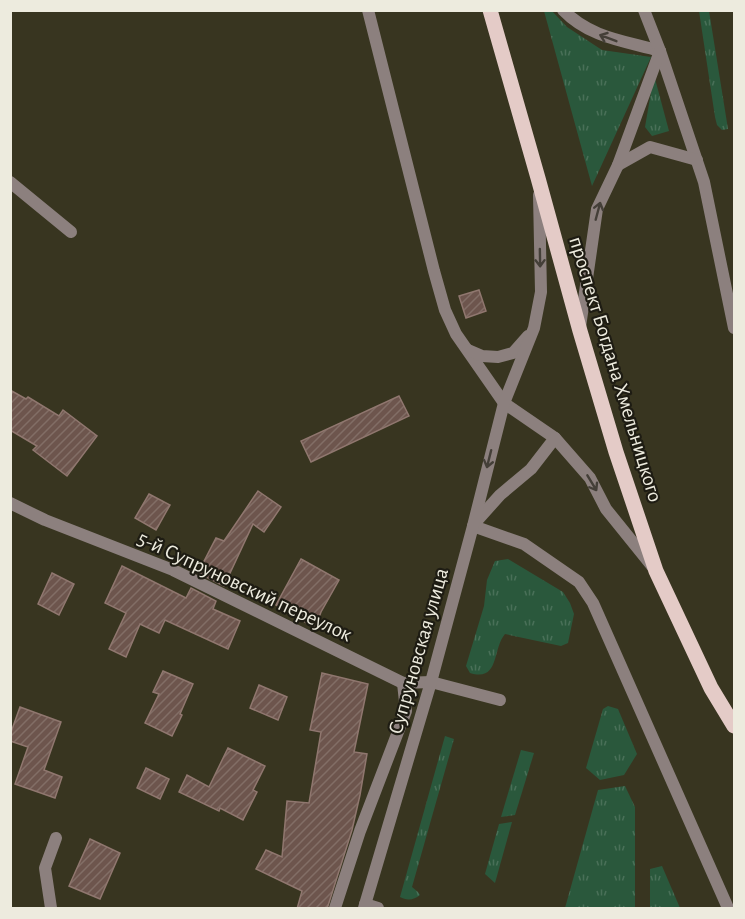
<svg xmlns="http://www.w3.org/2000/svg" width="745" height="919" font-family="'Alegreya Sans',sans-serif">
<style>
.grass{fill:url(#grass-tufts)}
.building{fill:url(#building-hatch);stroke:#90776f;stroke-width:1.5}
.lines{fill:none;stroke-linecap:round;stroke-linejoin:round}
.service{stroke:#8c807e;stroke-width:12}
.minor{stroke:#8c807e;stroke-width:12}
.tertiary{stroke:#8c807e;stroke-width:12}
.primary{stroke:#e4cbc7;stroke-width:15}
.oneway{stroke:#443f38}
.labels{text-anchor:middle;stroke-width:4.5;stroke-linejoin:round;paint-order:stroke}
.street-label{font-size:21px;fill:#edebde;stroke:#1e1c13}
</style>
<defs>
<pattern id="grass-tufts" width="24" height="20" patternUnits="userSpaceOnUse" patternTransform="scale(1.5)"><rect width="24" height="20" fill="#2a583c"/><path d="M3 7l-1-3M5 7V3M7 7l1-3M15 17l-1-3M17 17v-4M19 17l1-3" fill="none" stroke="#497058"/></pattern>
<pattern id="building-hatch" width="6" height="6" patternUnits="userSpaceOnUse" patternTransform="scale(1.5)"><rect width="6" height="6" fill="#6d554d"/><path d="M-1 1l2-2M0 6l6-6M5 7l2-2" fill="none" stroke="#826e66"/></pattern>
</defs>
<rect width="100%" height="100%" fill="#383520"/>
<!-- grass -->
<g class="grass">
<path d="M 544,11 L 552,11 L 567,27 L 602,50 L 651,57 L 592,186 Z"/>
<path d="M 699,11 L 709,11 L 728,129 L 722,130 L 717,125 L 715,117 Z"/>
<path d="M 654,75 L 669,131 L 652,136 L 645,127 Z"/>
<path d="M 508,559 L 563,592 L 570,603 L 574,614 L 568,643 L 561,646 L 505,634 C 492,649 500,682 470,673 L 466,666 L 484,606 L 487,580 L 495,561 Z"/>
<path d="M 608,706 L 618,709 L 637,754 L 624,775 L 600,780 L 586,768 L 603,709 Z"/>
<path d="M 445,736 L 454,739 L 412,887 L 418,892 L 420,895 C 414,900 407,901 400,897 Z"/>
<path d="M 521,750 L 534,753 L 515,815 L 501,817 Z"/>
<path d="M 625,786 L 635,807 L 635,908 L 565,908 L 598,790 Z"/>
<path d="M 512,822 L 495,883 L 485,874 L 499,824 Z"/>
<path d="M 662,866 L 680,908 L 650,908 L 650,869 Z"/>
</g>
<!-- building -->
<g class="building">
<path d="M 479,290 L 486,311 L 466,318 L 459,296 Z"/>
<path d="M 10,390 L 26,399 L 28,397 L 59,416 L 63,410 L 97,436 L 67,476 L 33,450 L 37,446 L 10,430 Z"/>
<path d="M 399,396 L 409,416 L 311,462 L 301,441 Z"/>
<path d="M 258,491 L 281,507 L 264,532 L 253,524 L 224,586 L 198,573 L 216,538 L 224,541 Z"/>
<path d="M 149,494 L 170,505 L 156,530 L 135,518 Z"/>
<path d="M 301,559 L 339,580 L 321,612 L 315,628 L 276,605 Z"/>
<path d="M 122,566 L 186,598 L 191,588 L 216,601 L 213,609 L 240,621 L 228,649 L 165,620 L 159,633 L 140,624 L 126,657 L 109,649 L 126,613 L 105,603 Z"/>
<path d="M 52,573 L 74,584 L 59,615 L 38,604 Z"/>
<path d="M 163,671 L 193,684 L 180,714 L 182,715 L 172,736 L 145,723 L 159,694 L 153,692 Z"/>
<path d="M 322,673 L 368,684 L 354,752 L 367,754 L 360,795 L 352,830 L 327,909 L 297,909 L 302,891 L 256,869 L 266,850 L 282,857 L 287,801 L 309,803 L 321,732 L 310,730 Z"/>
<path d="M 259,685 L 287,697 L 278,720 L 250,708 Z"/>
<path d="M 20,707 L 61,722 L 44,770 L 62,777 L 55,798 L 15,784 L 28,747 L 10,741 L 10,735 Z"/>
<path d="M 228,748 L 265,766 L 253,790 L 257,792 L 243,820 L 220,808 L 219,811 L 179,792 L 187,775 L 209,787 Z"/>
<path d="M 146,768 L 169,779 L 160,799 L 137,788 Z"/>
<path d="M 90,839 L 120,853 L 100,899 L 69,886 Z"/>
</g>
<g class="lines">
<!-- service -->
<g class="service">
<path d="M 10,182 L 71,232"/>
<path d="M 431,682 L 500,700"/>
<path d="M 365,904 L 378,908"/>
</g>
<!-- minor -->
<g class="minor">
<path d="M 10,503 L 45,520 L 173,570 L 403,683 L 431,682"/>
<path d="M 51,908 L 45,868 L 56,838"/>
<path d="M 335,908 L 360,831 L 406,711 L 403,683"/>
</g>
<!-- tertiary -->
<g class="tertiary">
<path d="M 368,10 L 434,271 L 445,310 L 456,334 L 504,403 L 555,438 L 590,478 L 606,509 L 652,566"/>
<path d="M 563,10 C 590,38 625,41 660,51"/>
<path d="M 644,10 L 660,51 L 704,182 L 734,328"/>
<path d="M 618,165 L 650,147 L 697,160"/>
<path d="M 580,327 L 597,209 L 618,165 L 660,51"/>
<path d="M 468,350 L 482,356 L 498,357 L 513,353 L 528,336"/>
<path d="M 474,524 L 500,495 L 531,469 L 555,438"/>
<path d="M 473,526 L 524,544 L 579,582 L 593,603 L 728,908"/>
<path d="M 364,908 L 431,682 L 473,526 L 504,403 L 534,328 L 541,292 L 539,195"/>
</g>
<!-- primary -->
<path class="primary" d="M 490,10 L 538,178 L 580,331 L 616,452 L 656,571 L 711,688 L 734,726"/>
</g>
<!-- one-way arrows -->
<defs><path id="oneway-shaft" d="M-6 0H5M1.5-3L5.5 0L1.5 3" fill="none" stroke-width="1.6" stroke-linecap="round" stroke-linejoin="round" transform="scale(1.5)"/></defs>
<g class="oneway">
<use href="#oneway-shaft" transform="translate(608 38) rotate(-159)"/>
<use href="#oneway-shaft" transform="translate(598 211) rotate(-75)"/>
<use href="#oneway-shaft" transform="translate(540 258) rotate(89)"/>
<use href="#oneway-shaft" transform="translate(489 459) rotate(104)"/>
<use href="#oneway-shaft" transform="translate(592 483) rotate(59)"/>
</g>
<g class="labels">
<!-- street labels -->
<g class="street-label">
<text transform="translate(616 369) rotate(73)" y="7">проспект Богдана Хмельницкого</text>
<text transform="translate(245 586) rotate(25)" y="7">5-й Супруновский переулок</text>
<text transform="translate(418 651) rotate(-74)" y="7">Супруновская улица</text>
</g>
</g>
<!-- border -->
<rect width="745" height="919" fill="none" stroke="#edebde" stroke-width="24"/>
</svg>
